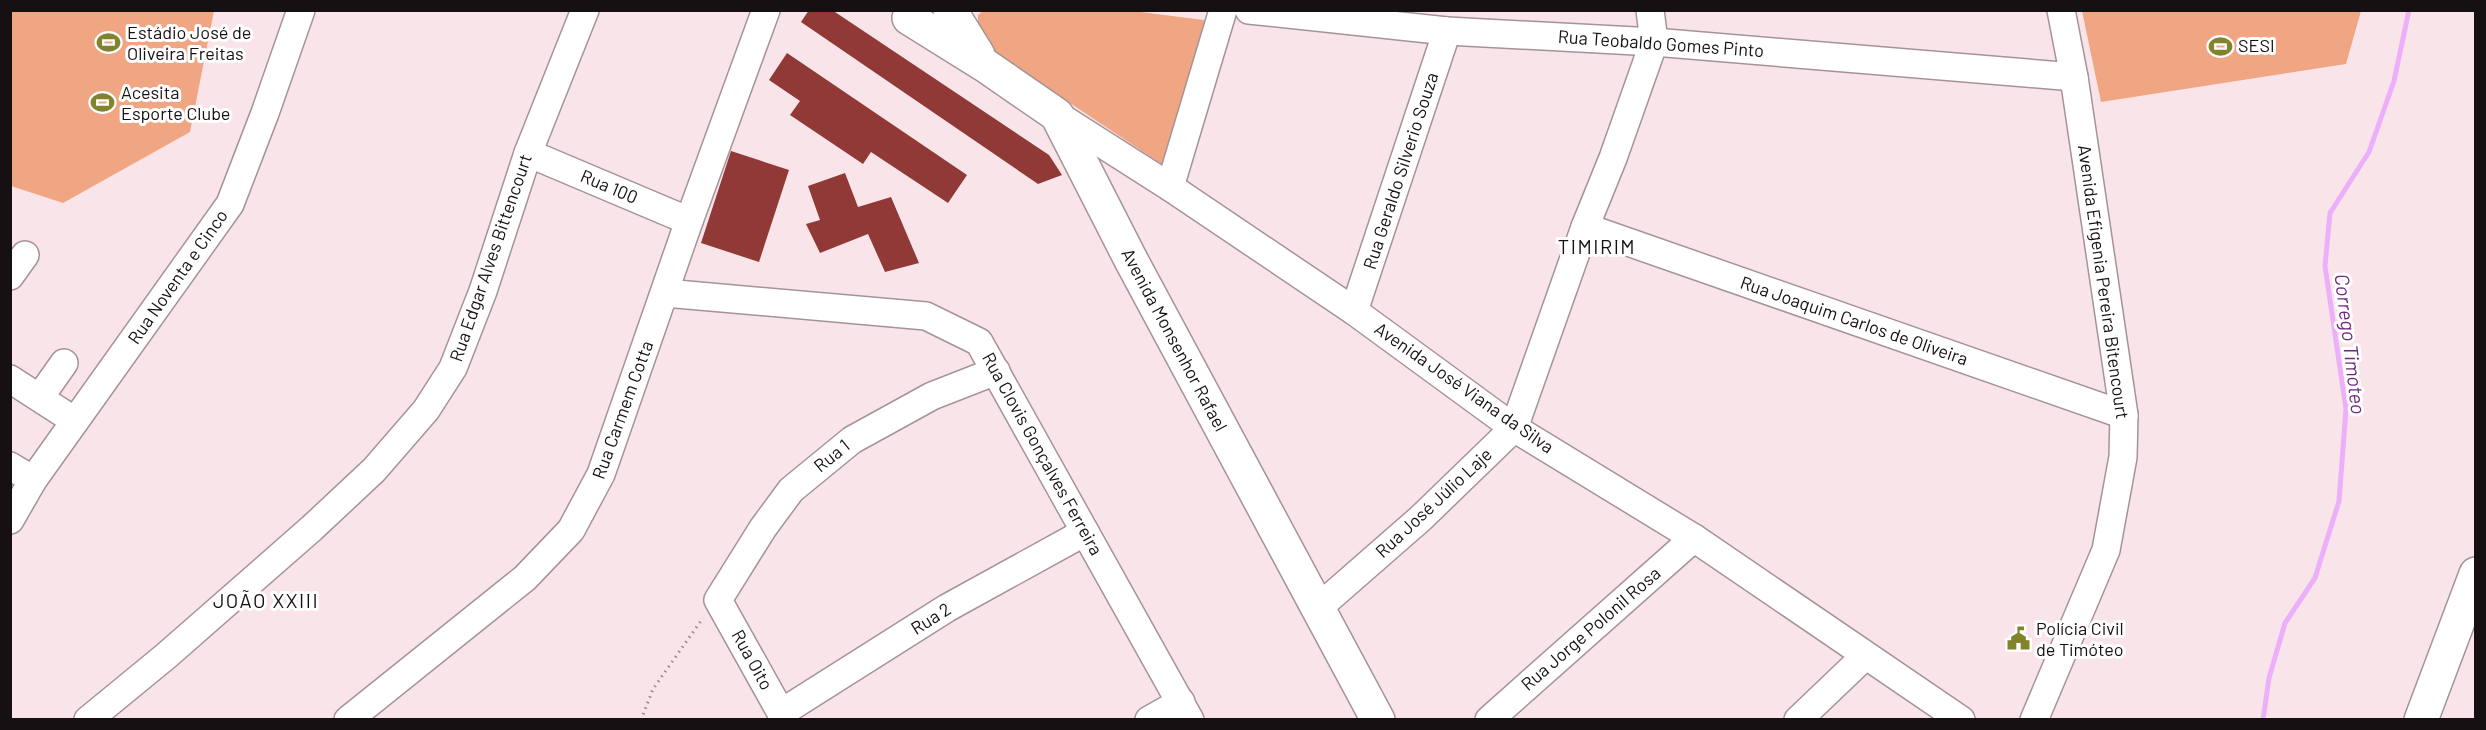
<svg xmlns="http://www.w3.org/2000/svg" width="2486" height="730" font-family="Barlow,sans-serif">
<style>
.green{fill:#f1a683}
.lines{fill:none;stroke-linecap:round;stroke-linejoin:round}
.stream{stroke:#ecaffa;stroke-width:5}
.building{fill:#913936}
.minor-casing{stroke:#a59397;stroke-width:30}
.major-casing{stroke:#a59397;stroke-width:36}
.path{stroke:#97898c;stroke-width:3;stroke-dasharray:1.5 4.5;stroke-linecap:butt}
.minor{stroke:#fff;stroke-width:27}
.major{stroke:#fff;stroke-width:33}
.labels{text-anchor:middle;stroke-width:6;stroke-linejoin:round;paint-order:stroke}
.poi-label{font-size:18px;fill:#171012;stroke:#fff;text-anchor:start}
.street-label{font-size:18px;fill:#171012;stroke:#fff}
.neighbourhood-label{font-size:20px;letter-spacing:1.5px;fill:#171012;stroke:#fff}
.water-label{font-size:20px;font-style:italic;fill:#70297f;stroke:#fff}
</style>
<rect width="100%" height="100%" fill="#f9e5e9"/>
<!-- green -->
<g class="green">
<path d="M 11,10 L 214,11 L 190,132 L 63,203 L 11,186 Z"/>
<path d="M 984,10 L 1125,10 L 1212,21 L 1163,165 L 990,50 L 978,34 L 978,15 Z"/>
<path d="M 2082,11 L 2082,10 L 2361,11 L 2346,64 L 2101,102 Z"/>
</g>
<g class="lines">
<!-- stream -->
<path class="stream" d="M 2263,720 L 2269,678 L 2285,623 L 2315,578 L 2339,501 L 2346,409 L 2325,266 L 2330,213 L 2369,152 L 2394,81 L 2409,10"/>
</g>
<!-- building -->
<g class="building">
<path d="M 809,10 L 832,10 L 1049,155 L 1062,175 L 1038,184 L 801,22 Z"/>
<path d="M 787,53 L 967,175 L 948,203 L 871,152 L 863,164 L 790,115 L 800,101 L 769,80 Z"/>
<path d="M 731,151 L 789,170 L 759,262 L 701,243 Z"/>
<path d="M 845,173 L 858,207 L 891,197 L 919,263 L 885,272 L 868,234 L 820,253 L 806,224 L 820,220 L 808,186 Z"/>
</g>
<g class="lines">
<defs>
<g id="minor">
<path d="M 1249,10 L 1447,31 L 1654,42 L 2074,77"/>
<path d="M 1057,115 L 1170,187 L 1354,311 L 1514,428 L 1694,538 L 1961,720"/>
<path d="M 528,153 L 689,221"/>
<path d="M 1170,187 L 1223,10"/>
<path d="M 1585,227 L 2124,415"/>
<path d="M 10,276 L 25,255"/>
<path d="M 665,293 L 926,316 L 979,342 L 1190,720"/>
<path d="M 1354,311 L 1447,31"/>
<path d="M 10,379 L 75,421"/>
<path d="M 40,397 L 64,363"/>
<path d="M 10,466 L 33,480"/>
<path d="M 10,520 L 33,480 L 230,204 L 265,113 L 301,10"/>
<path d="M 1318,608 L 1421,518 L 1514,428 L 1585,227 L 1613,158 L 1654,42 L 1650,10"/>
<path d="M 781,713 L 947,608 L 1085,532"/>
<path d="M 88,720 L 166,656 L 312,528 L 374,470 L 426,410 L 453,368 L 483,291 L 528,153 L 585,10"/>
<path d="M 348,720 L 525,578 L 571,530 L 601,474 L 689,221 L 766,10"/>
<path d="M 785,720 L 718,600 L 763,528 L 791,490 L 852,440 L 932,396 L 996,371"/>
<path d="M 1149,720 L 1181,702"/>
<path d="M 1489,720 L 1694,538"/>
<path d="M 1798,720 L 1865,656"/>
<path d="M 2034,720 L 2106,550 L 2123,457 L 2124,415 L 2074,77 L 2061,10"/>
</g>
<g id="major">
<path d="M 950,10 L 978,55"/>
<path d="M 909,18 L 986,66 L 1057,115 L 1131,260 L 1378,720"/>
<path d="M 2421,720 L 2476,574"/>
</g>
</defs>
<!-- minor casing -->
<use href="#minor" class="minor-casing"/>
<!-- major casing -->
<use href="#major" class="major-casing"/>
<!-- path -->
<path class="path" d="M 641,720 L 653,689 L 703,618"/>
<!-- minor -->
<use href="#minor" class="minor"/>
<!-- major -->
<use href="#major" class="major"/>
</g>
<!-- icons -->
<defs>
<symbol id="stadium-bare" viewBox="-9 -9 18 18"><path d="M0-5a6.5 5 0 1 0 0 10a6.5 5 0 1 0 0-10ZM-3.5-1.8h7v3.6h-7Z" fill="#81832d" stroke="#fff" stroke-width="2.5" paint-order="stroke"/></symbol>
<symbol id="civic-bare" viewBox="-9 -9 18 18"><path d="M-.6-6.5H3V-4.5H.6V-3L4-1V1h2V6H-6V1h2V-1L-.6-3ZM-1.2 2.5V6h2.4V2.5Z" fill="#81832d" stroke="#fff" stroke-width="2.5" paint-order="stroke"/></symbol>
</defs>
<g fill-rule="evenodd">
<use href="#stadium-bare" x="92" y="26" width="33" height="33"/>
<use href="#stadium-bare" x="2204" y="30" width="33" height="33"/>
<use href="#stadium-bare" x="86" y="86" width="33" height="33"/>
<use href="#civic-bare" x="2002" y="622" width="33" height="33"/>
</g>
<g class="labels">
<!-- poi labels -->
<g class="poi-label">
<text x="127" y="39">Estádio José de<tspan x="127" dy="21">Oliveira Freitas</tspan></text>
<text x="2238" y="52">SESI</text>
<text x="121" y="99">Acesita<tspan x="121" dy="21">Esporte Clube</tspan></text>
<text x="2036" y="635">Polícia Civil<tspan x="2036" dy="21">de Timóteo</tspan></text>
</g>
<!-- street labels -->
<g class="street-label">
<text transform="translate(1661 44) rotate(4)" y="6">Rua Teobaldo Gomes Pinto</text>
<text transform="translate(1401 171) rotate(-72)" y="6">Rua Geraldo Silverio Souza</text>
<text transform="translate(609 187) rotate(23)" y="6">Rua 100</text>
<text transform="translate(491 258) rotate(-71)" y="6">Rua Edgar Alves Bittencourt</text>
<text transform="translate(178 277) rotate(-55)" y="6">Rua Noventa e Cinco</text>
<text transform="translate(2103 282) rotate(82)" y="6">Avenida Efigenia Pereira Bitencourt</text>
<text transform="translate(1854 321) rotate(19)" y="6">Rua Joaquim Carlos de Oliveira</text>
<text transform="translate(1174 340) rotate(62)" y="6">Avenida Monsenhor Rafael</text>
<text transform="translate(1464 388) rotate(35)" y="6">Avenida José Viana da Silva</text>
<text transform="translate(623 410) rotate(-70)" y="6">Rua Carmem Cotta</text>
<text transform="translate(1042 454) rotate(61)" y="6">Rua Clovis Gonçalves Ferreira</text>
<text transform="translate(832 456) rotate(-39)" y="6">Rua 1</text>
<text transform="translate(1434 503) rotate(-43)" y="6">Rua José Júlio Laje</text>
<text transform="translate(931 619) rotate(-32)" y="6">Rua 2</text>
<text transform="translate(1591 629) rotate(-41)" y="6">Rua Jorge Polonil Rosa</text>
<text transform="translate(752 660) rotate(61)" y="6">Rua Oito</text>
</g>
<!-- neighbourhood labels -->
<g class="neighbourhood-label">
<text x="1597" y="254">TIMIRIM</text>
<text x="266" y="608">JOÃO XXIII</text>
</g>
<!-- water labels -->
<g class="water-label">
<text transform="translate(2350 344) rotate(83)" y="7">Corrego Timoteo</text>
</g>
</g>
<!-- border -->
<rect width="2486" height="730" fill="none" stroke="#171012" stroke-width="24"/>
</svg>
